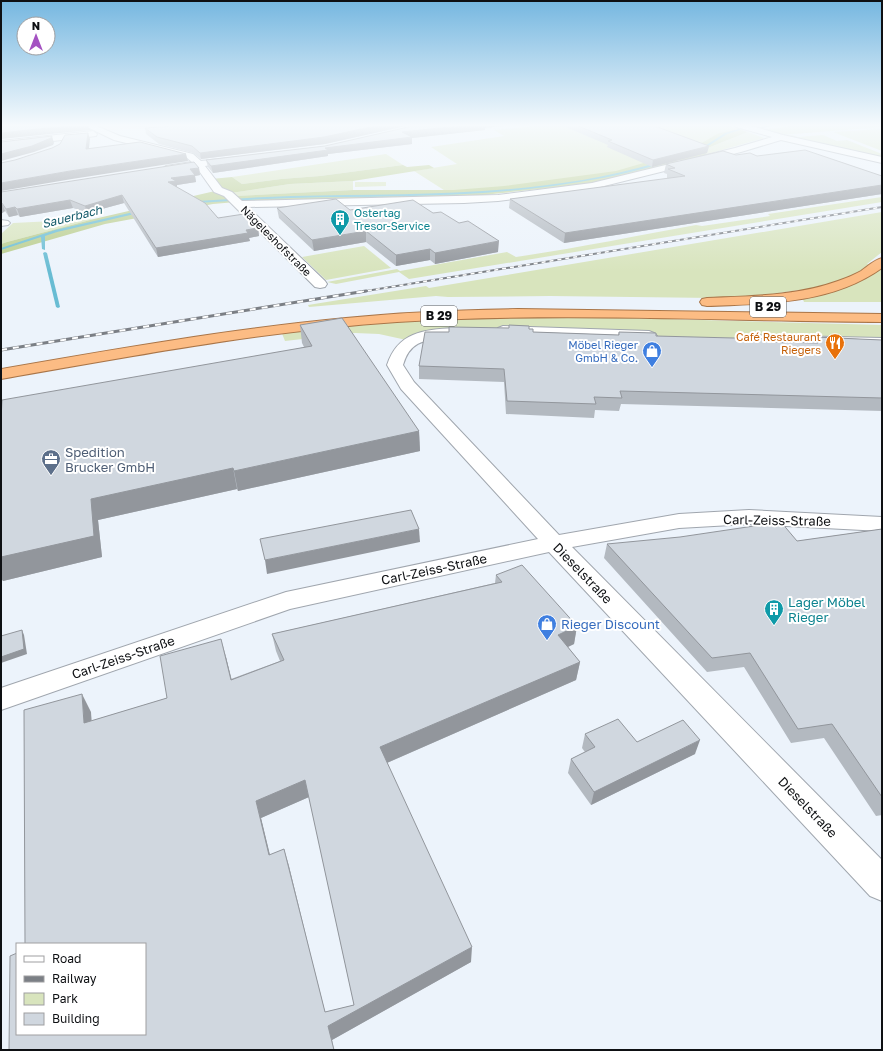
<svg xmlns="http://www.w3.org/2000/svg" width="883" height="1051" font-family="'Golos Text',sans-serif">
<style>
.education{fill:#fce1dc}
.green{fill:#d8e4bd}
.forest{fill:#bacd8c}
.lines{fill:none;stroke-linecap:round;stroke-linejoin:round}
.stream{fill:#68bcd3;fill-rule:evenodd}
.minor-casing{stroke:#a0a6ae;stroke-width:2}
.trunk-casing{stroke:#a97548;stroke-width:2}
.minor{fill:#fff;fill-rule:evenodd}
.trunk{fill:#fcbc84;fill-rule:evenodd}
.rail-far1-casing{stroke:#7b7f85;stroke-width:2}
.rail-casing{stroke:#7b7f85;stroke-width:3}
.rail-far1{stroke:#fff;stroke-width:1.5;stroke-dasharray:4;stroke-linecap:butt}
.rail{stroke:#fff;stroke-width:2;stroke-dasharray:6;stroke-linecap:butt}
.wall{fill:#b3b9c0;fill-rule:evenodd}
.shaded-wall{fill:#92969c}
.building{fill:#d0d7df;stroke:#92969c;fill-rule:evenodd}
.labels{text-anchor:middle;stroke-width:4;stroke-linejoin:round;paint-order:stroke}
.far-culture-label{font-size:11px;fill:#0d838f;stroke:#fff;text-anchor:start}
.far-street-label{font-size:11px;fill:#0e1013;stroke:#fff}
.far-food-label{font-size:11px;fill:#c56008;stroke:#fff;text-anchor:end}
.far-shop-label{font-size:11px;fill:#366cbe;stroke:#fff;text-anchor:end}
.far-water-label{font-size:12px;font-style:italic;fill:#125969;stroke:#fff}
.shield{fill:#fff;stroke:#56585a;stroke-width:1}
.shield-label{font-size:12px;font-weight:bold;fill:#0e1013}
.service-label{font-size:13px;fill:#4e5e75;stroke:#fff;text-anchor:start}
.street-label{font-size:13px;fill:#0e1013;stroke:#fff}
.culture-label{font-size:13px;fill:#0d838f;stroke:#fff;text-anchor:start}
.shop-label{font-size:13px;fill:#366cbe;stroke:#fff;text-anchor:start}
</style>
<rect width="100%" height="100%" fill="#ecf3fb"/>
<!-- education -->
<path class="education" d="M 94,125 L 171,125 L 170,127 L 109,130 Z"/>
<!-- green -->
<g class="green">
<path d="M 548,125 L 727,125 L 742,130 L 707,145 L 624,171 L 500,189 L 447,192 L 414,171 L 457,164 L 431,147 L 504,136 L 494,130 Z"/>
<path d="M 799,125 L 882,125 L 882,127 L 781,135 L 764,130 Z"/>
<path d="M 882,129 L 882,151 L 833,132 Z"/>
<path d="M 748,132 L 764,138 L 708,154 L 700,151 Z"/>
<path d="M 792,135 L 798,137 L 823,135 L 837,141 L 847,140 L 882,154 L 882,158 L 787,136 Z"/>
<path d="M 386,154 L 403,165 L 320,176 L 281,179 L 242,184 L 232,177 Z"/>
<path d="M 353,181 L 353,190 L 234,196 L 231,193 L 290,184 Z"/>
<path d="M 355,182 L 386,182 L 386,186 L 355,187 Z"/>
<path d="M 882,197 L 882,202 L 409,279 L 399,272 L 336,284 L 327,282 L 397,269 L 400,271 L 507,252 L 516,257 C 577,248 636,236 696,225 L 702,226 L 770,216 L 768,214 Z"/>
<path d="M 882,212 L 882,252 L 867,264 L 882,268 L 882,302 L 804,302 L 799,290 L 758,296 L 714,298 L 550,296 L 448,297 L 436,296 L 309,307 L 308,305 L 426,286 L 429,288 Z"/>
<path d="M 94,219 L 7,242 L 1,244 L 1,234 L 13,223 Z"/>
<path d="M 364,246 L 391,268 L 326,280 L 302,257 Z"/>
<path d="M 560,316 L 882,325 L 882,343 L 411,341 L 379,334 L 355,333 L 285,341 L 281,331 L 363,323 L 467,318 Z"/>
</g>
<!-- forest -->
<g class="forest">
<path d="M 739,129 L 748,132 L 700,151 L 708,154 L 684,161 L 668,157 L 682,162 L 588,184 L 473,196 L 239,202 L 234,196 L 353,190 L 454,190 L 504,186 L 616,171 L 664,157 L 700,144 L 719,133 Z"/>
<path d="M 403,165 L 407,167 L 429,165 L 434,168 L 353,181 L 290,184 L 231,193 L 221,190 L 211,179 L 232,177 L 242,184 L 281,179 L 320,176 Z"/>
<path d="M 215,191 L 228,195 L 236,202 L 213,204 L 105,224 L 1,254 L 1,244 L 7,242 L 94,219 Z"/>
</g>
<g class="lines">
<!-- stream -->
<g class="stream">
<path d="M 770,125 L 775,125 L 759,129 L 758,128 Z"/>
<path d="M 739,129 L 740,130 L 727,134 L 702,150 L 700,149 L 725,133 Z"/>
<path d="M 656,163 L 657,165 C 623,175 588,181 553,186 C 466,198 378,196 291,198 C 259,199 228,201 197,203 L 196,202 L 197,201 C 228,199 260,197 291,196 C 413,193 538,198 656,163 Z"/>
<path d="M 138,211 L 139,213 L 57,232 L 45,236 L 45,250 L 42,249 L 41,237 L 1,250 L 1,248 L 55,230 Z"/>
<path d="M 45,252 L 47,253 L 60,307 L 58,308 L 56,307 L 43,253 Z"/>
</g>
<defs>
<g id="minor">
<path d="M 83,125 L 94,125 L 120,136 L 193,154 L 201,161 L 240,157 L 242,159 L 240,161 L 205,166 L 222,188 L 232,192 L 242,201 L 498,195 L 592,183 L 735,148 L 772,137 L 736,127 L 735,125 L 748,125 L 783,135 L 882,157 L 882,163 L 781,140 L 741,152 L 592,189 L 498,201 L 464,203 L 248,207 L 325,281 L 327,284 L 325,287 L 320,288 L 315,287 L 224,196 L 214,192 L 197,168 L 166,172 L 161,169 L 166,166 L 192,162 L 187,158 L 114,140 Z"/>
<path d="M 93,131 L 97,134 L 96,136 L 1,147 L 1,141 Z"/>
<path d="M 1,220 L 8,221 L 10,223 L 8,225 L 1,226 Z"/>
<path d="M 503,326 L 649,331 L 654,333 L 657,336 L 654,339 L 649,341 L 498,334 L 495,331 L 498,328 Z"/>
<path d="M 453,328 L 458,330 L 461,333 L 458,336 C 434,342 412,334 403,365 L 414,382 L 559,535 L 679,514 L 749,510 L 882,517 L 882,531 L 749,524 L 679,528 L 572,547 L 882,860 L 882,901 L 870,896 L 549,552 L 290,609 L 1,710 L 1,688 L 286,592 L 538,539 L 401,389 L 387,365 C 398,332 423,330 453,328 Z"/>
<path d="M 743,335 L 882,338 L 882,348 L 743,345 L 737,343 L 735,340 L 737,337 Z"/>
</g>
<g id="trunk">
<path d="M 882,258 L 882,268 C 832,304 766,304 707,306 L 702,305 L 700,302 L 702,299 L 707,298 C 751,296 797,296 838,281 C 846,278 854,275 861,271 C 868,266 874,260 882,258 Z"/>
<path d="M 518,309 L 882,314 L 882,322 C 721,321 559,312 397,322 C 264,331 132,356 1,379 L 1,369 C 116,349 230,329 346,318 C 403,312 461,310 518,309 Z"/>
</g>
</defs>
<!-- minor casing -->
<use href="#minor" class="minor-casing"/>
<!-- trunk casing -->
<use href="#trunk" class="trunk-casing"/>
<!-- minor -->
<use href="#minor" class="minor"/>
<!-- trunk -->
<use href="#trunk" class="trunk"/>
<defs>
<path id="rail-far1" d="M 360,292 L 882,207"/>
<path id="rail" d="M 1,350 L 366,291"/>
</defs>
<!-- rail-far1 casing -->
<use href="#rail-far1" class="rail-far1-casing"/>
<!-- rail casing -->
<use href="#rail" class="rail-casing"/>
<!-- rail-far1 -->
<use href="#rail-far1" class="rail-far1"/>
<!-- rail -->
<use href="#rail" class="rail"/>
</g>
<!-- wall -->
<g class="wall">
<path d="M 187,125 L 410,125 L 325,144 L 201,159 L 193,153 L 159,144 L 146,134 L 145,128 Z"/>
<path d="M 417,125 L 512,125 L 485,128 L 485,130 L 412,138 L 412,144 L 328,154 L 328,156 L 213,173 L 208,167 L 206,160 L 325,146 Z"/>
<path d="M 561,125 L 652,125 L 709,146 L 707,153 L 652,167 L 607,147 L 608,145 Z"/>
<path d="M 736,155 L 757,156 L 882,176 L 882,194 L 564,243 L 509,208 L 510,199 L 669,179 L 667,178 L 667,174 L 664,173 L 666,164 Z"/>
<path d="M 199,168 L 200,175 L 195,176 L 196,182 L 177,185 L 177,187 L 218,218 L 258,228 L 259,236 L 249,238 L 250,241 L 158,257 L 124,203 L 87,213 L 73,208 L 20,217 L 18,215 L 9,217 L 5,211 L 1,214 L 1,192 Z"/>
<path d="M 277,208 L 350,210 L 433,213 L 498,252 L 435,264 L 430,260 L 396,266 L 366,242 L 314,251 L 279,218 Z"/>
<path d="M 300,325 L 419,431 L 420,451 L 238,491 L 237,489 L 98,520 L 102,557 L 3,581 L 1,578 L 1,420 L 304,347 L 302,343 Z"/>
<path d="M 529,329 L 533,332 L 618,335 L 619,332 L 656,336 L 774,342 L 812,343 L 814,337 L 882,340 L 882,411 L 621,404 L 619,411 L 595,410 L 594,418 L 506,414 L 504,382 L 419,379 L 419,366 L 449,332 Z"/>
<path d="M 882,529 L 882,815 L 876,816 L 824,738 L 791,743 L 744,667 L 707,672 L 604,558 L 607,544 L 797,541 Z"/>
<path d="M 496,575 L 577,626 L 574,644 L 568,647 L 580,662 L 576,680 L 387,763 L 471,962 L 332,1040 L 145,1034 L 25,944 L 91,712 L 91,721 L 167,698 L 226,657 L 231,679 L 280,661 L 276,651 L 272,634 L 495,583 ZM 309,797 L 354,1005 L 325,1012 L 284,849 L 270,855 L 261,818 Z"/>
<path d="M 585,734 L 637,742 L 695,754 L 591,805 L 568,773 L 571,759 L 585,752 L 582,748 Z"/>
</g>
<!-- shaded-wall -->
<g class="shaded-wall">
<path d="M 75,125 L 88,125 L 90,130 L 1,139 L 1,133 Z"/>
<path d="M 135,125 L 162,125 L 136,127 Z"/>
<path d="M 380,125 L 410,125 L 325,144 L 201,159 L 200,153 Z"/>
<path d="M 468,125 L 512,125 L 485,128 L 485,130 L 412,138 L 412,144 L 328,154 L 328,156 L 213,173 L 211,166 L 325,148 L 402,132 Z"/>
<path d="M 88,133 L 90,139 L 88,156 L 86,149 Z"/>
<path d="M 52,136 L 54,143 L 53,145 L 34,152 L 1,161 L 1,154 Z"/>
<path d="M 709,146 L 707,153 L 652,167 L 653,160 Z"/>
<path d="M 186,154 L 188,161 L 72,179 L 1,191 L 1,183 L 70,171 Z"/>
<path d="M 199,168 L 200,175 L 195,176 L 196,182 L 177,185 L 177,188 L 168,182 L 171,178 L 190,169 Z"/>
<path d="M 882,185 L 882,194 L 564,243 L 565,233 Z"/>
<path d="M 122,195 L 124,203 L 87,213 L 85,206 Z"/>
<path d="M 70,200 L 73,208 L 20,217 L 17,209 Z"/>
<path d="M 2,203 L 5,211 L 1,214 L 1,204 Z"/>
<path d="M 15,207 L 18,215 L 9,217 L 6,209 Z"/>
<path d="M 258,228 L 259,236 L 249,238 L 250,241 L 158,257 L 156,248 L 246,230 Z"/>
<path d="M 366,231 L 366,242 L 314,251 L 312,240 Z"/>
<path d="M 499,241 L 498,252 L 435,264 L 435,253 Z"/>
<path d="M 430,249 L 430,260 L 396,266 L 396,255 Z"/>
<path d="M 419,431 L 420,451 L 238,491 L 234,471 Z"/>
<path d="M 233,468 L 237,489 L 98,520 L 102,557 L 3,581 L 1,578 L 1,557 L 91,499 Z"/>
<path d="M 419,529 L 420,542 L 267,574 L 265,560 Z"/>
<path d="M 577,626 L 574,644 L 555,653 L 558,635 Z"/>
<path d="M 22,630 L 24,635 L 27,654 L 1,663 L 1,657 Z"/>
<path d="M 221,639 L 226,657 L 236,697 L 231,680 Z"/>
<path d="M 580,662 L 576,680 L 382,765 L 380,747 Z"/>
<path d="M 82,694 L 91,712 L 93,741 L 84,723 Z"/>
<path d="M 700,740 L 695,754 L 591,805 L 594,792 Z"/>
<path d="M 305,780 L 309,797 L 261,818 L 274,872 L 269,855 L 256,801 Z"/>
<path d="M 284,849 L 289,866 L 328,1026 L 325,1012 Z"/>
<path d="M 472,947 L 471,962 L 332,1040 L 334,1050 L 328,1026 Z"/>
</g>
<!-- building -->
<g class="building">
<path d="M 1,125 L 75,125 L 1,133 Z"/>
<path d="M 187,125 L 380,125 L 324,137 L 200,153 L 192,146 L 157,137 L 145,128 Z"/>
<path d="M 417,125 L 468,125 L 402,132 L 412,137 L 325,148 L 328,150 L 211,166 L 206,160 L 325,146 Z"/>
<path d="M 576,125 L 652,125 L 709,146 L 653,160 L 608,141 L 612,140 Z"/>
<path d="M 88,133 L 86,149 L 140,142 L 186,154 L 70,171 L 1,183 L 1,163 L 15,160 L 52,148 L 60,144 L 65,135 Z"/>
<path d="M 52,136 L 51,138 L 32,146 L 1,154 L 1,142 Z"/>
<path d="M 805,150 L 882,176 L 882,185 L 565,233 L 510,199 L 685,176 L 668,169 L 675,168 L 666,164 L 723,151 L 736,155 L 750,153 L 757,156 Z"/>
<path d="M 194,162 L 199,168 L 190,169 L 195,175 L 171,178 L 176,181 L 168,182 L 205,203 L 218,218 L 244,214 L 258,228 L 246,230 L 248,233 L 156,248 L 122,195 L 85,206 L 70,200 L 17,209 L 15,207 L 6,209 L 2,203 L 1,204 L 1,192 Z"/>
<path d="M 336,199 L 350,210 L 413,200 L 433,213 L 441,212 L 459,223 L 468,221 L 499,241 L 435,253 L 430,249 L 396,255 L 366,231 L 312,240 L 277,208 Z"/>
<path d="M 342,318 L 419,431 L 234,471 L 233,468 L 91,499 L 94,536 L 1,557 L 1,420 L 2,400 L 312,346 L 300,325 Z"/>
<path d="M 509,325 L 529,326 L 529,329 L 533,329 L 533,332 L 619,335 L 619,332 L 656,333 L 656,336 L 772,339 L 774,342 L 818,343 L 814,337 L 882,340 L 882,398 L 620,391 L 622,398 L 594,397 L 596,404 L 507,401 L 504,369 L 419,366 L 425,332 L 449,332 L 449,327 L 452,327 L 509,328 Z"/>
<path d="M 411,510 L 419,529 L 265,560 L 260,539 Z"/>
<path d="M 781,522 L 797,541 L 882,529 L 882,797 L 832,724 L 798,729 L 750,653 L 712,658 L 607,544 L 680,537 Z"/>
<path d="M 522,565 L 577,626 L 558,635 L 580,662 L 380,747 L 472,947 L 328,1026 L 334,1050 L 9,1050 L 10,956 L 17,953 L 17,1034 L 145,1034 L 145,944 L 25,944 L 24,710 L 82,694 L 84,723 L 167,698 L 160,656 L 221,639 L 231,680 L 284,660 L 272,634 L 502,582 L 496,575 ZM 305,780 L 354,1005 L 325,1012 L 284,849 L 269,855 L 256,801 Z"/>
<path d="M 22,630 L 24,649 L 1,657 L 1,636 Z"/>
<path d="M 618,719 L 637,742 L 683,720 L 700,740 L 594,792 L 571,759 L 595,747 L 585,734 Z"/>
</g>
<!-- sky -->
<linearGradient id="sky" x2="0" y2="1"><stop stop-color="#75b7e0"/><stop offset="0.46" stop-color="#f6fafd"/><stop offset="1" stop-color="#f6fafd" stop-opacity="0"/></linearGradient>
<rect width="883" height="272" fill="url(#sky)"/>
<!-- icons -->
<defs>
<symbol id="building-pin" viewBox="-11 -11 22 30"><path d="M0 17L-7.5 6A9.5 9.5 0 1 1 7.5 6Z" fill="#0f9aa8" stroke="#fff"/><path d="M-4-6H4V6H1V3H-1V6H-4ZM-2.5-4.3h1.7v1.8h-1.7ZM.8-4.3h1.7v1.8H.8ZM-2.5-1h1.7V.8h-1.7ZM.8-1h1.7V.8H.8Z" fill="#fff"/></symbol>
<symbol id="restaurant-pin" viewBox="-11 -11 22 30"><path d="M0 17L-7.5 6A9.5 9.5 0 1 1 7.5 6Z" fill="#e8710a" stroke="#fff"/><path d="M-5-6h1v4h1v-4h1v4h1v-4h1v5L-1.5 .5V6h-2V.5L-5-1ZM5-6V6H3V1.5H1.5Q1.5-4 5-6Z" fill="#fff"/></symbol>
<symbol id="shop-pin" viewBox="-11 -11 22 30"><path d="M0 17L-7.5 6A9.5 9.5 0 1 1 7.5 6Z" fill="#3f7fe0" stroke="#fff"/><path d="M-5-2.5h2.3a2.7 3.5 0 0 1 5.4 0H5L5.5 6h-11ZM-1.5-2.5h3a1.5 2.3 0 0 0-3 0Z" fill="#fff"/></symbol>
<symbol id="office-pin" viewBox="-11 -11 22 30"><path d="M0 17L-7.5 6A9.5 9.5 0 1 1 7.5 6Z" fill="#5c6f8a" stroke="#fff"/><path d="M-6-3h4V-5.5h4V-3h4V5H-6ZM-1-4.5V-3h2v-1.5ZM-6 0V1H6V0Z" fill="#fff"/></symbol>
</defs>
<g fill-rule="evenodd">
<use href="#building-pin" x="329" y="208" width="22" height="30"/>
<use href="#restaurant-pin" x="824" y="332" width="22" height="30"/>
<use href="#shop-pin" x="641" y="340" width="22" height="30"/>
<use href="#office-pin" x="40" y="448" width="22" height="30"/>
<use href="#building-pin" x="763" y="598" width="22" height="30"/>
<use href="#shop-pin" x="536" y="613" width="22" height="30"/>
</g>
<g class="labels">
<!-- far-culture labels -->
<g class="far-culture-label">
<text x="354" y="217">Ostertag<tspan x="354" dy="13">Tresor-Service</tspan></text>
</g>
<!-- far-street labels -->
<g class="far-street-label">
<text transform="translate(276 241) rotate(45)" y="4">Nägeleshofstraße</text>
</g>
<!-- far-food labels -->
<g class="far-food-label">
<text x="821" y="341">Café Restaurant<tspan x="821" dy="13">Riegers</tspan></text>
</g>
<!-- far-shop labels -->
<g class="far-shop-label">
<text x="638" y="349">Möbel Rieger<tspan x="638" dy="13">GmbH &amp; Co.</tspan></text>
</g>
<!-- far-water labels -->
<g class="far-water-label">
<text transform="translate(72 217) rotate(-14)" y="4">Sauerbach</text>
</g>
<!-- shield labels -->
<g class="shield">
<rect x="750" y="297" width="36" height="20" rx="3"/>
<rect x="421" y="306" width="36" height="20" rx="3"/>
</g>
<g class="shield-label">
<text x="768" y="311">B 29</text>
<text x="439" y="320">B 29</text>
</g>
<!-- service labels -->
<g class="service-label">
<text x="65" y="457">Spedition<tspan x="65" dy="15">Brucker GmbH</tspan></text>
</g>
<!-- street labels -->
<g class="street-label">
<text transform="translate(777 520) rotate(1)" y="5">Carl-Zeiss-Straße</text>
<text transform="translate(434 569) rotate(-12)" y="5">Carl-Zeiss-Straße</text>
<text transform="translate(583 573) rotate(46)" y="5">Dieselstraße</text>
<text transform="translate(123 657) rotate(-19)" y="5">Carl-Zeiss-Straße</text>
<text transform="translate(808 807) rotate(46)" y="5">Dieselstraße</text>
</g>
<!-- culture labels -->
<g class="culture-label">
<text x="788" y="607">Lager Möbel<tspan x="788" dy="15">Rieger</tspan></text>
</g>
<!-- shop labels -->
<g class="shop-label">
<text x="561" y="629">Rieger Discount</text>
</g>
</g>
<!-- border -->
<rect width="883" height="1051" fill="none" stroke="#0e1013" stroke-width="4"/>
<!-- legend -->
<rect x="16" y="943" width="130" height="92" fill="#ffffff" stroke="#9f9fa1"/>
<rect x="24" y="956" width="20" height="6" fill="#ffffff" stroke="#9f9fa1"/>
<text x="52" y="963" font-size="12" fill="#0e1013">Road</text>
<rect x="24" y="976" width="20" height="6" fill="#7b7f85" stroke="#9f9fa1"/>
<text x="52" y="983" font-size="12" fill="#0e1013">Railway</text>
<rect x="24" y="993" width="20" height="12" fill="#d8e4bd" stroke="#9f9fa1"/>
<text x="52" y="1003" font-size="12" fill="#0e1013">Park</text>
<rect x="24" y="1013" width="20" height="12" fill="#d0d7df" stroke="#9f9fa1"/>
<text x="52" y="1023" font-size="12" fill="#0e1013">Building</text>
<!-- north arrow -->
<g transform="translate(36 36)"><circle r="19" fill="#ffffff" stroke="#9f9fa1"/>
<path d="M0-3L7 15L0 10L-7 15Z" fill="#a452c2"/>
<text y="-6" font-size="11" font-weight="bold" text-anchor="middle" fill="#0e1013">N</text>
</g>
</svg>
